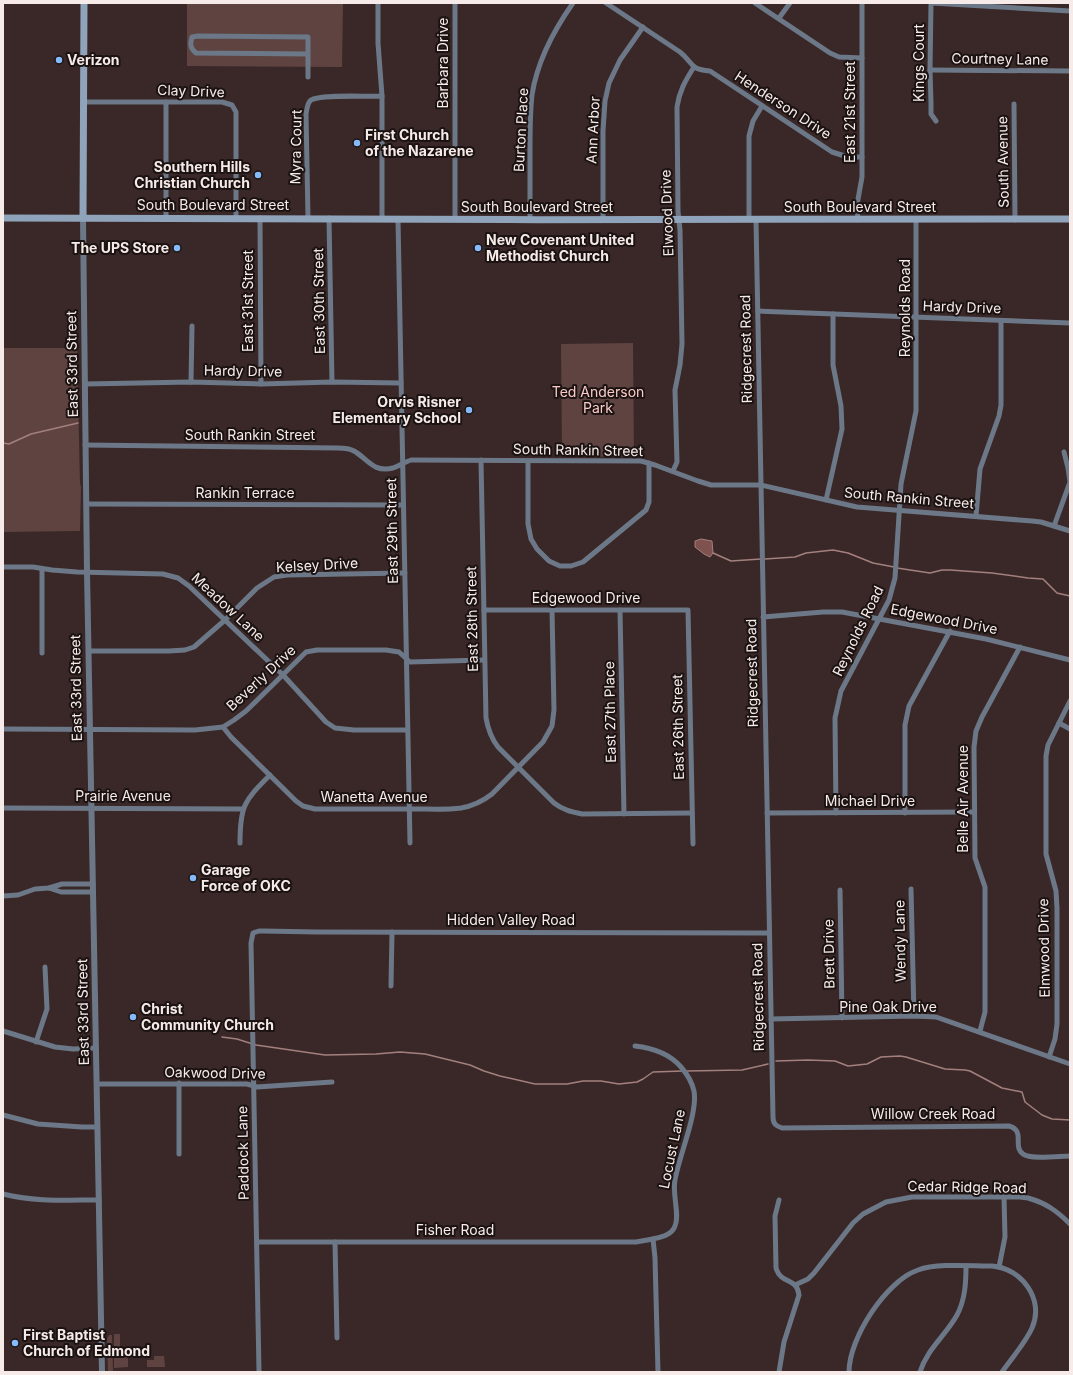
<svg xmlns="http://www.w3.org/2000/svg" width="1073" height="1375" font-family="Inter,sans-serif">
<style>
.green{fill:#5e4341}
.water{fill:#7f524f;stroke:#a3807d}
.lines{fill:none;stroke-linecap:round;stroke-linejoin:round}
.stream{stroke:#a3807d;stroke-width:1.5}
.minor{stroke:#6c7887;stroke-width:5}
.tertiary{stroke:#6c7887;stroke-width:6}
.secondary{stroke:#8fa3ba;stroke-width:7}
.poi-dot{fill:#85bbfb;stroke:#1b1312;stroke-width:1.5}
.labels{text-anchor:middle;stroke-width:4;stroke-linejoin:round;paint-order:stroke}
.street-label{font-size:14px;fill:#f7ebe9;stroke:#1b1312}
.poi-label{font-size:14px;font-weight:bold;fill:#f7ebe9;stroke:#1b1312;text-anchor:start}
.park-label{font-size:14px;fill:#facbc7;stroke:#1b1312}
</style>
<rect width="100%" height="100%" fill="#392827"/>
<!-- green -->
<g class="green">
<path d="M 187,3 L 343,3 L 342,67 L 187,66 Z"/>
<path d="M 633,343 L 634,457 L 562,456 L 561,344 Z"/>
<path d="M 3,348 L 77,348 L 80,484 L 81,486 L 80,531 L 3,532 Z"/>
<path d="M 114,1334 L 120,1334 L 120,1351 L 128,1351 L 128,1367 L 114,1368 Z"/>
<path d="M 109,1335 L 112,1335 L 113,1372 L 108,1372 L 108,1370 L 107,1339 Z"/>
<path d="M 154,1356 L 164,1356 L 165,1367 L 147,1367 L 147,1360 L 154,1360 Z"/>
</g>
<!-- water -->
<path class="water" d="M 701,539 L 712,541 L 713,553 L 710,557 L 704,554 L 695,547 L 695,541 Z"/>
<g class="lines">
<!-- stream -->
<g class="stream">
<path d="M 3,443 L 9,444 L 31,434 L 78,423"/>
<path d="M 713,553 L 731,561 L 761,559"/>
<path d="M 765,559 L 795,557 L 806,553 L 833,550 L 848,553 L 873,563 L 894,567"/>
<path d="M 897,568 L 930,573 L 942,570 L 950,570 L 992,573 L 1028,578 L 1043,579 L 1057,593 L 1070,596"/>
<path d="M 222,1037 L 237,1039 L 256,1045 L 325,1055 L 376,1054 L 400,1052 L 425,1054 L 470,1065 L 484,1071 L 500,1076 L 535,1084 L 567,1084 L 583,1081 L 601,1081 L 619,1084 L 637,1082 L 643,1079 L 653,1072 L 683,1071"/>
<path d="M 776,1061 L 808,1060 L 835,1061 L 848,1066 L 867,1064 L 881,1057 L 900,1056 L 906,1057 L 945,1069 L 965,1070 L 970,1071 L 1002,1088 L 1022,1092 L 1025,1102 L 1042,1115 L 1052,1119 L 1070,1120"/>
<path d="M 687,1071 L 742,1070 L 768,1064"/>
</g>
<!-- minor -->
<g class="minor">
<path d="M 378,3 L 378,43 L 382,96 L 382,219"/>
<path d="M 455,3 L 455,219"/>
<path d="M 606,3 L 680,52 C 694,63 688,69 710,71 L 832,152 L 848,157 L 862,157"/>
<path d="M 755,3 L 830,53 L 839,57 L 862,58"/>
<path d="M 779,18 L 790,3"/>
<path d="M 308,54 L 196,53 C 190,48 190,44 192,37 L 198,36 L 308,37 L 308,77"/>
<path d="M 930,70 L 1070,71"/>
<path d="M 84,102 L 222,102 L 232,105 L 236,112 L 236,218"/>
<path d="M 166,102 L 166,218"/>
<path d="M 1014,104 L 1015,220"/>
<path d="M 936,121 L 931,114 L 931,103 L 930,70 L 931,3 L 1070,11"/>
<path d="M 260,218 L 261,384"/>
<path d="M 308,218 L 306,114 C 307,110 307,103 311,100 C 320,94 368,97 382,96"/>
<path d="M 329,218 L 332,382"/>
<path d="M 398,219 L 410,843"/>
<path d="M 530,220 C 530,196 530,173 530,150 C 530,131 530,113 532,95 C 537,62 554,30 573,3"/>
<path d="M 603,220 L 603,131 L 605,101 L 609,83 L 620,60 L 643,27"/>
<path d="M 749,220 L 749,136 L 753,121 L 762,106"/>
<path d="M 756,220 L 773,1117 C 773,1124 776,1126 782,1128 L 1009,1126 C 1026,1131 1012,1146 1023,1154 C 1031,1160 1060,1156 1070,1156"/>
<path d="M 858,220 L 857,205 L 862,177 L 862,3"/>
<path d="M 758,311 L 1070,323"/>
<path d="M 191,382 L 192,326"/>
<path d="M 85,384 L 191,382 L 261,384 L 332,382 L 401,383"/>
<path d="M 85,445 L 338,448 C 343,448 349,448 354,451 C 368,459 373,473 393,468 C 399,466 405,462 411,460 L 641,461 L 655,465 L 698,481 L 711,485 L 761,485 L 857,507 L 1032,521 L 1041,522 L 1070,531"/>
<path d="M 481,460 L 486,718 C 488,729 491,738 498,747 L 554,803 C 563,810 572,812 582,814 L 692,813"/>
<path d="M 528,461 L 528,524 L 531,539 L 537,549 L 549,561 L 560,566 L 571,566 L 583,562 L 646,510 L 649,502 L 649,463"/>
<path d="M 673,471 L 677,462 L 675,390 L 680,365 L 682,344 L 680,230 L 678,211 L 677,107 C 679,92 685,81 694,67"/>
<path d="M 826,500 L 842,429 L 841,406 L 833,365 L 833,314"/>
<path d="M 86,504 L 403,505"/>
<path d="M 976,516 L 980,469 L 999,416 L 1001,405 L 1001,321"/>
<path d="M 1054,526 L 1070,482 L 1068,468 L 1064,452"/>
<path d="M 3,567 L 33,567 L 52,570 L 77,572 L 163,574 L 178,578 L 189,586 L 283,675 L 326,722 L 335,728 L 354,730 L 407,730"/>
<path d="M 42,569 L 42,653"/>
<path d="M 484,610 L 688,610 L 693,844"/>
<path d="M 620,610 L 624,814"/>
<path d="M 763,617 L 823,612 L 842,612 L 986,639 L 1070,660"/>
<path d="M 89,651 L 169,651 L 185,650 L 194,647 L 225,620 L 257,588 L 274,577 L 287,575 L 405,573"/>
<path d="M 1059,723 L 1070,729"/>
<path d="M 223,727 L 231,737 L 296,801 L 303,806 L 315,809 C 349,809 382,809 415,809 C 430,809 446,810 461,808 C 473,806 483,801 492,794 L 543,742 L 552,726 L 554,710 L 552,610"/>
<path d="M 3,729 L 195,730 L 223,727 L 234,720 L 246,711 L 306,652 L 317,650 L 386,650 L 399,652 L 410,662 L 484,660"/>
<path d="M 3,808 L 243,809"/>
<path d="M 767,813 L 974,812"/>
<path d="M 836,813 L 835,718 L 841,691 L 889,600 L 895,578 L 901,484 L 916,411 L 916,220"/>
<path d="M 905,813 L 905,725 L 909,706 L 950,631"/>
<path d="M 240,843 C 240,806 244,801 270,775"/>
<path d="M 49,888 L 61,892 L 93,892"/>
<path d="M 911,889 L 914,1016"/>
<path d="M 840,890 L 842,1018"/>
<path d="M 3,896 L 18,895 L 35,889 L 49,888 L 62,884 L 93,884"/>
<path d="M 391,986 L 392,932"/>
<path d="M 771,1019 L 914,1016 L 936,1017 L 1070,1064"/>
<path d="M 3,1031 L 55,1047 L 73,1049 L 96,1048"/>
<path d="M 980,1031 L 985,1012 L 985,887 L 975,858 L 974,747 L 976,731 L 982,717 L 1020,647"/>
<path d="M 36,1042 L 47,1009 L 45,967"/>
<path d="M 635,1046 C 653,1048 669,1053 681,1067 C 687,1074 692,1082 694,1091 C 698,1113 679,1156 675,1180 C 672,1194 680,1215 675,1226 C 672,1235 661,1237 653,1239 L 655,1258 L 658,1372"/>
<path d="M 1049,1057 L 1055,1039 L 1057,1024 L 1057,908 L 1056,891 L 1046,854 L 1046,756 L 1048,745 L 1070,701"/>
<path d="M 179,1083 L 179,1154"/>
<path d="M 97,1084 L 247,1084 L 257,1087 L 332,1082"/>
<path d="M 3,1115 L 38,1124 L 82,1127 L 97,1127"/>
<path d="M 3,1194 C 35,1202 66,1200 99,1200"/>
<path d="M 779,1200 L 775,1216 L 776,1268 C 781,1285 797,1277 799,1295 L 784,1342 L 779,1372"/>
<path d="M 257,1242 L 636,1242 L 653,1239"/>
<path d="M 335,1242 L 337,1338"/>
<path d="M 999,1267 L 1005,1237 L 1004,1197"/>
<path d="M 795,1285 L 808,1279 L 814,1273 L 853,1223 L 863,1214 L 886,1202 L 912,1197 L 1020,1197 L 1028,1198 C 1046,1203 1057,1211 1070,1224"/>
<path d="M 259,1372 L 251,943 L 253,933 L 259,931 L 263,931 L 317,932 L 769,933"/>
<path d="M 849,1372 C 849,1338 886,1281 918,1270 C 937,1263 971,1266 992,1266 C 1021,1268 1045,1299 1032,1328 C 1026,1342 1011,1359 1002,1372"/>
<path d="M 920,1372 C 927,1349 946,1335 957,1315 C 965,1300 966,1283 966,1266"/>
</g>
<!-- tertiary -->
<path class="tertiary" d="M 83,218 L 87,572 L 102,1372"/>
<!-- secondary -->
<g class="secondary">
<path d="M 3,218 C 359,219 714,221 1070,219"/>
<path d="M 83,218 L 84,3"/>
</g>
</g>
<!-- markers -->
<g class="poi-dot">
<circle cx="59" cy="60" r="4"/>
<circle cx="357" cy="143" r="4"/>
<circle cx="258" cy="175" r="4"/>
<circle cx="177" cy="248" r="4"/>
<circle cx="478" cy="248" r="4"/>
<circle cx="469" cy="410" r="4"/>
<circle cx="193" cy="878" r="4"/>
<circle cx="133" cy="1017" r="4"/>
<circle cx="15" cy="1343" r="4"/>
</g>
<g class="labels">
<!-- street labels -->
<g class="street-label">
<text transform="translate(1000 59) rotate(1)" y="5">Courtney Lane</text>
<text transform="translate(443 63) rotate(-90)" y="5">Barbara Drive</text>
<text transform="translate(919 63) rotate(-90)" y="5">Kings Court</text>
<text transform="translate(191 91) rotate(2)" y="5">Clay Drive</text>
<text transform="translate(783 105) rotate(33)" y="5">Henderson Drive</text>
<text transform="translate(850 112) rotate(-90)" y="5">East 21st Street</text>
<text transform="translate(521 130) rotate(-87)" y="5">Burton Place</text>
<text transform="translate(593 130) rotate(-87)" y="5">Ann Arbor</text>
<text transform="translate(296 147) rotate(-89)" y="5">Myra Court</text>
<text transform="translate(1003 162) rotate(-91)" y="5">South Avenue</text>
<text x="213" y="210">South Boulevard Street</text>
<text x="537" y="212">South Boulevard Street</text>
<text x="860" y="212">South Boulevard Street</text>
<text transform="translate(667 213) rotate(-92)" y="5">Elwood Drive</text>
<text transform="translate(248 301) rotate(-90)" y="5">East 31st Street</text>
<text transform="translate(319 301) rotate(-91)" y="5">East 30th Street</text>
<text transform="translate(962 307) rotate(2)" y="5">Hardy Drive</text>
<text transform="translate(905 308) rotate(-90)" y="5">Reynolds Road</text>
<text transform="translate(746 349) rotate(-91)" y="5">Ridgecrest Road</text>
<text transform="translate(72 364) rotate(-91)" y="5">East 33rd Street</text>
<text transform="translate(243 371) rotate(1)" y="5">Hardy Drive</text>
<text x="250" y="440">South Rankin Street</text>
<text transform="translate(578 450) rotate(1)" y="5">South Rankin Street</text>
<text x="245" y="498">Rankin Terrace</text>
<text transform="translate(909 498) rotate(5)" y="5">South Rankin Street</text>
<text transform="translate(392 531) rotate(-91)" y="5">East 29th Street</text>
<text transform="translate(317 565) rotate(-3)" y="5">Kelsey Drive</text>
<text x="586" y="603">Edgewood Drive</text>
<text transform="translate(228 607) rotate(43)" y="5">Meadow Lane</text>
<text transform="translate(472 619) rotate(-91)" y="5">East 28th Street</text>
<text transform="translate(944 619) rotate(11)" y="5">Edgewood Drive</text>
<text transform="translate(858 631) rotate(-64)" y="5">Reynolds Road</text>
<text transform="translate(752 673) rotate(-91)" y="5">Ridgecrest Road</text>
<text transform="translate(261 678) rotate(-43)" y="5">Beverly Drive</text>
<text transform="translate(76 688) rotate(-91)" y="5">East 33rd Street</text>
<text transform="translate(610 712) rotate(-91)" y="5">East 27th Place</text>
<text transform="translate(678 727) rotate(-91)" y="5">East 26th Street</text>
<text x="123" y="801">Prairie Avenue</text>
<text x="374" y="802">Wanetta Avenue</text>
<text transform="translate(963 799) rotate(-90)" y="5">Belle Air Avenue</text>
<text x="870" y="806">Michael Drive</text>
<text x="511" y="925">Hidden Valley Road</text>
<text transform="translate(900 941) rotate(-91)" y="5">Wendy Lane</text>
<text transform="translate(1044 948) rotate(-91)" y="5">Elmwood Drive</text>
<text transform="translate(829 954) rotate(-91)" y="5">Brett Drive</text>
<text transform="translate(758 997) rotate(-91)" y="5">Ridgecrest Road</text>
<text x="888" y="1012">Pine Oak Drive</text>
<text transform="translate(83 1012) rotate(-91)" y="5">East 33rd Street</text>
<text transform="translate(215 1073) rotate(1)" y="5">Oakwood Drive</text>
<text x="933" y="1119">Willow Creek Road</text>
<text transform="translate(672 1149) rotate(-78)" y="5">Locust Lane</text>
<text transform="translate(243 1153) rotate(-91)" y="5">Paddock Lane</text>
<text transform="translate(967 1187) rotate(1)" y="5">Cedar Ridge Road</text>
<text x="455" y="1235">Fisher Road</text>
</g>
<!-- poi labels -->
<g class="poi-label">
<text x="67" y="65">Verizon</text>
<text x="365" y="140">First Church<tspan x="365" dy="16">of the Nazarene</tspan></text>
<text x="250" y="172" text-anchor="end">Southern Hills<tspan x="250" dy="16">Christian Church</tspan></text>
<text x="486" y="245">New Covenant United<tspan x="486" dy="16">Methodist Church</tspan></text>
<text x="169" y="253" text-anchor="end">The UPS Store</text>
<text x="461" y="407" text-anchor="end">Orvis Risner<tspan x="461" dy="16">Elementary School</tspan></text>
<text x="201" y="875">Garage<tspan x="201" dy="16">Force of OKC</tspan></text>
<text x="141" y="1014">Christ<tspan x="141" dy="16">Community Church</tspan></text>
<text x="23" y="1340">First Baptist<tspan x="23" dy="16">Church of Edmond</tspan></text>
</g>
<!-- park labels -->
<g class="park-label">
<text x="598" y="397">Ted Anderson<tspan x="598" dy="16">Park</tspan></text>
</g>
</g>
<!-- border -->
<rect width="1073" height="1375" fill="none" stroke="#f7ebe9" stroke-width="8"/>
</svg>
